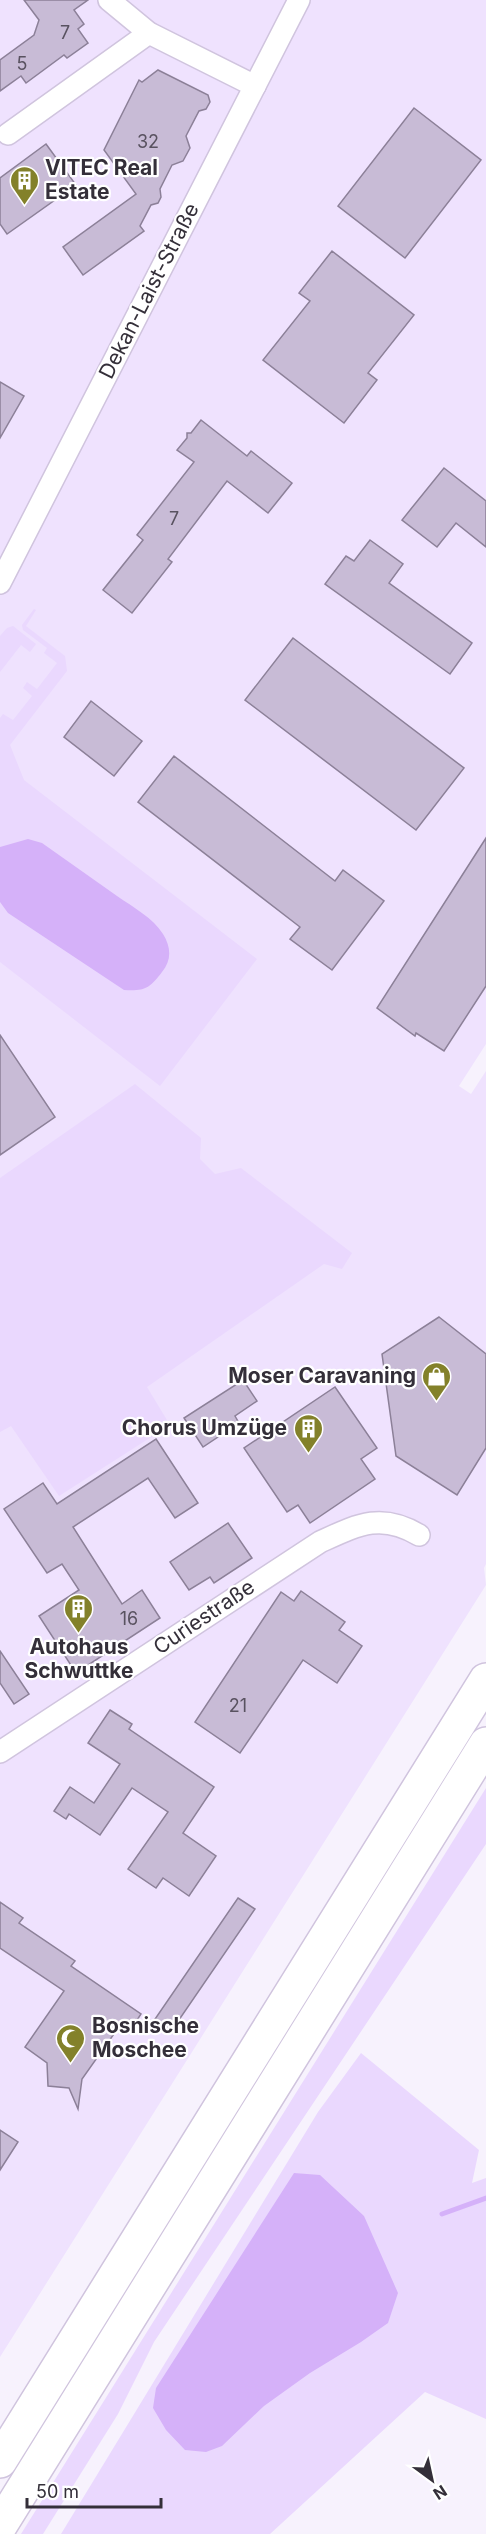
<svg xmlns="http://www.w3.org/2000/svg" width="486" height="2534" font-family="Inter,sans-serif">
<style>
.built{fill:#efe2fe}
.green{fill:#ead8fe}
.water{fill:#d5b1f9}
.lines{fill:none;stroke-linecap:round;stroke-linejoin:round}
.stream{stroke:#d5b1f9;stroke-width:5}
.building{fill:#c8bbd6;stroke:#8c8098;stroke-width:1.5}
.minor-casing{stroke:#d0c4de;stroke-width:24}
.motorway-casing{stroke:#d0c4de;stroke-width:36}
.minor{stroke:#fff;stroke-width:21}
.motorway{stroke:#fff;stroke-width:33}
.labels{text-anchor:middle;stroke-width:4.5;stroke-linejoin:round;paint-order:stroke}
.number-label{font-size:18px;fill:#595260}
.poi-label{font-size:21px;font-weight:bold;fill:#342f39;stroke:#fff;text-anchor:start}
.street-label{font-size:21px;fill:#342f39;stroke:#fff}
</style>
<rect width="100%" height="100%" fill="#f7f2fd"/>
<!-- built -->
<path class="built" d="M 0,0 L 486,0 L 486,1044 L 459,1086 L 471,1094 L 486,1071 L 486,1564 L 484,1568 L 486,1585 L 0,2357 Z"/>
<!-- green -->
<g class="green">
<path d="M 34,609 L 36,610 L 26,626 L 65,656 L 67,671 L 10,745 L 24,780 L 257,959 L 160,1086 L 0,962 L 0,718 L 3,714 L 13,720 L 32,696 L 23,688 L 27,682 L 37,689 L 57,663 L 44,653 L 47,648 L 23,630 L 22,625 Z"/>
<path d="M 13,626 L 36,644 L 30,652 L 21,645 L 0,672 L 0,636 L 7,628 Z"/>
<path d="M 135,1084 L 201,1138 L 200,1159 L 215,1174 L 241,1168 L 352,1253 L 342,1269 L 324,1264 L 147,1387 L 170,1425 L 59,1496 L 11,1426 L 0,1432 L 0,1178 Z"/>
<path d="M 486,1788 L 486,1844 L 154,2342 L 118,2414 L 43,2534 L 21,2534 Z"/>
<path d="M 361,2053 L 479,2150 L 472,2183 L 486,2178 L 486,2419 L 425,2392 L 270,2534 L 61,2534 L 318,2112 Z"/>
</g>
<!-- water -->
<g class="water">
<path d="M 28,839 L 42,843 C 67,861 92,878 117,896 C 133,907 153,918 163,934 C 171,947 172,960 162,972 C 149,989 145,991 124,990 L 8,913 L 0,902 L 0,847 Z"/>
<path d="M 294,2173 L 320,2175 L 364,2216 L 398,2293 L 388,2323 L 361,2342 L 310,2373 L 264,2406 L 222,2446 L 206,2452 L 185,2450 L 166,2430 L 153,2408 L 156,2388 Z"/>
</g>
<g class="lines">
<!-- stream -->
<path class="stream" d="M 442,2214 L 486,2198"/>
</g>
<!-- building -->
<g class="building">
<path d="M 24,0 L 88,0 L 74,10 L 84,24 L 78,29 L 88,43 L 67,58 L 64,55 L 26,83 L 21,76 L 0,91 L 0,60 L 34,35 L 39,20 Z"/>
<path d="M 158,70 L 208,95 L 210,102 L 206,109 L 199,111 L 186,136 L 190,148 L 183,161 L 172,165 L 160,189 L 161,197 L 158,203 L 151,205 L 140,226 L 144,231 L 83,275 L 63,247 L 136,194 L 104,150 L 139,80 L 142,82 Z"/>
<path d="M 414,108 L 481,160 L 405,258 L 338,206 Z"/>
<path d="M 46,144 L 76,185 L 7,234 L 0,224 L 0,178 Z"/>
<path d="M 332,251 L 414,315 L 368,373 L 377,380 L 344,423 L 263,360 L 310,301 L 299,293 Z"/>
<path d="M 0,382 L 24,396 L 0,438 Z"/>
<path d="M 201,420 L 247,456 L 251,451 L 292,483 L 268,513 L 227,481 L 168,559 L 172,562 L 132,613 L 103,590 L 143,540 L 137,535 L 194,462 L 177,450 L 187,438 L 187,433 L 191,433 Z"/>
<path d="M 444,468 L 486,501 L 486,547 L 456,523 L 437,547 L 402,520 Z"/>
<path d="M 370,540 L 403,564 L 389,583 L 472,643 L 450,674 L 325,584 L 346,556 L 354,561 Z"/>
<path d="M 293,638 L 464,768 L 416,830 L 245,700 Z"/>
<path d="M 91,701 L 142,741 L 114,776 L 64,737 Z"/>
<path d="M 174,756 L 335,881 L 343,870 L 384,901 L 332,970 L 290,939 L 300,927 L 138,802 Z"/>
<path d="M 486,838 L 486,986 L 444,1051 L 416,1033 L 415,1036 L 377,1008 Z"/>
<path d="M 0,1035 L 55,1117 L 0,1155 Z"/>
<path d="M 439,1317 L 486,1354 L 486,1448 L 457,1495 L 396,1456 L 382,1354 Z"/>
<path d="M 243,1380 L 257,1401 L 235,1416 L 239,1423 L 203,1447 L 184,1418 Z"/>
<path d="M 335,1387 L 377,1448 L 361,1459 L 375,1479 L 310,1523 L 298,1505 L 287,1512 L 244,1448 Z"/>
<path d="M 156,1439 L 198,1503 L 175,1518 L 148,1478 L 73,1527 L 122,1604 L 142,1590 L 160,1618 L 76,1673 L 39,1616 L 79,1590 L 62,1564 L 47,1573 L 4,1509 L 43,1483 L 57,1504 Z"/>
<path d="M 228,1523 L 252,1558 L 214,1583 L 210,1577 L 189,1590 L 170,1562 Z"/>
<path d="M 301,1591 L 345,1622 L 339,1630 L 362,1646 L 337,1683 L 303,1660 L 240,1753 L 195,1722 L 281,1592 L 294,1601 Z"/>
<path d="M 0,1651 L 29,1694 L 14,1704 L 0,1683 Z"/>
<path d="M 110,1710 L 132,1724 L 129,1729 L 214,1787 L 183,1833 L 216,1856 L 189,1896 L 163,1878 L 156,1888 L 128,1869 L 168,1812 L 132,1788 L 100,1835 L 69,1814 L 66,1819 L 54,1811 L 70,1787 L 94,1803 L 120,1764 L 88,1743 Z"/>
<path d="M 238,1898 L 255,1909 L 170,2033 L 153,2022 Z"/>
<path d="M 0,1902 L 23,1918 L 19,1923 L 75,1961 L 71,1966 L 141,2014 L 130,2031 L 121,2024 L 82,2079 L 78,2109 L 69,2088 L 48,2086 L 47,2063 L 25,2047 L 64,1991 L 0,1948 Z"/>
<path d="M 0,2130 L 18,2142 L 0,2170 Z"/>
</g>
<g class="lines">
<defs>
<g id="minor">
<path d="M 109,0 L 149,33 L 255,86"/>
<path d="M 8,134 L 149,33"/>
<path d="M 0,583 L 299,0"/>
<path d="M 0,1752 L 320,1542 C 357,1525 381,1512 419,1535"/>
</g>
<g id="motorway">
<path d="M 0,2461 L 486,1680"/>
<path d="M 0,2526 L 486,1744"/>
</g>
</defs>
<!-- minor casing -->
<use href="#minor" class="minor-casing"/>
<!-- motorway casing -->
<use href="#motorway" class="motorway-casing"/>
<!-- minor -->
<use href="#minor" class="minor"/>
<!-- motorway -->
<use href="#motorway" class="motorway"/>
</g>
<!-- icons -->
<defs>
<symbol id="building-pin" viewBox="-11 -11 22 30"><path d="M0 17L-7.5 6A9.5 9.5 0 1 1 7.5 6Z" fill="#83812a" stroke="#fff"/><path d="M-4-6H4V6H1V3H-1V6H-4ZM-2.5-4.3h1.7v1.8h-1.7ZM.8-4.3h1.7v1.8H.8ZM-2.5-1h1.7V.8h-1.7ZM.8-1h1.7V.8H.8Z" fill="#fff"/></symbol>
<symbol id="shop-pin" viewBox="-11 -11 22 30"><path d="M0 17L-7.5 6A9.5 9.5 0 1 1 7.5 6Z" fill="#83812a" stroke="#fff"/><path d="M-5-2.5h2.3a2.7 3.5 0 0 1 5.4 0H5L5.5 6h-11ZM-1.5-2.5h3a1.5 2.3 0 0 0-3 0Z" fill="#fff"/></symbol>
<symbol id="mosque-pin" viewBox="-11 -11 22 30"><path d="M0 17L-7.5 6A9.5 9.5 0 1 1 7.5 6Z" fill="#83812a" stroke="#fff"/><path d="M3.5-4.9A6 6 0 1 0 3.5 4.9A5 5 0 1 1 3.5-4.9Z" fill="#fff"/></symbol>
</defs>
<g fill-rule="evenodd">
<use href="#building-pin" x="8" y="164" width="33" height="45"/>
<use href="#shop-pin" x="420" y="1360" width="33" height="45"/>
<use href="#building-pin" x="292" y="1412" width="33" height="45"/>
<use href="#building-pin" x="62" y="1592" width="33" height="45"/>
<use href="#mosque-pin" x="54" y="2022" width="33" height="45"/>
</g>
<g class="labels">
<!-- number labels -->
<g class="number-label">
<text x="65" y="39">7</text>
<text x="22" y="70">5</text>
<text x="148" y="148">32</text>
<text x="174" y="525">7</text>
<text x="129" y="1625">16</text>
<text x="238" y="1712">21</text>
</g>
<!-- poi labels -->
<g class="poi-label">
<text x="45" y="175">VITEC Real<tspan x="45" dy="24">Estate</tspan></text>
<text x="416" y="1383" text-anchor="end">Moser Caravaning</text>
<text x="287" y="1435" text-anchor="end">Chorus Umzüge</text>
<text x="79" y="1654" text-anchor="middle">Autohaus<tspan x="79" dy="24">Schwuttke</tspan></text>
<text x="92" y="2033">Bosnische<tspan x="92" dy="24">Moschee</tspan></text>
</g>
<!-- street labels -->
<g class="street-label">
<text transform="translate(149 291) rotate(-63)" y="7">Dekan-Laist-Straße</text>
<text transform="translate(204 1617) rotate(-34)" y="7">Curiestraße</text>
</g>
</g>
<!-- north arrow -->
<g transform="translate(432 2480) rotate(147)" stroke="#ffffff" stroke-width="4.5" paint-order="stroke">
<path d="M0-4.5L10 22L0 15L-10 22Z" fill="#342f39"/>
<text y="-9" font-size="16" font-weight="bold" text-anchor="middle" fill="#342f39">N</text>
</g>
<!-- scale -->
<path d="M27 2498v9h134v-9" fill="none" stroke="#342f39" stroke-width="3"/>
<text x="36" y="2498" font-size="18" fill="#342f39" stroke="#ffffff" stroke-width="4.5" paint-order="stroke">50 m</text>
</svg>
